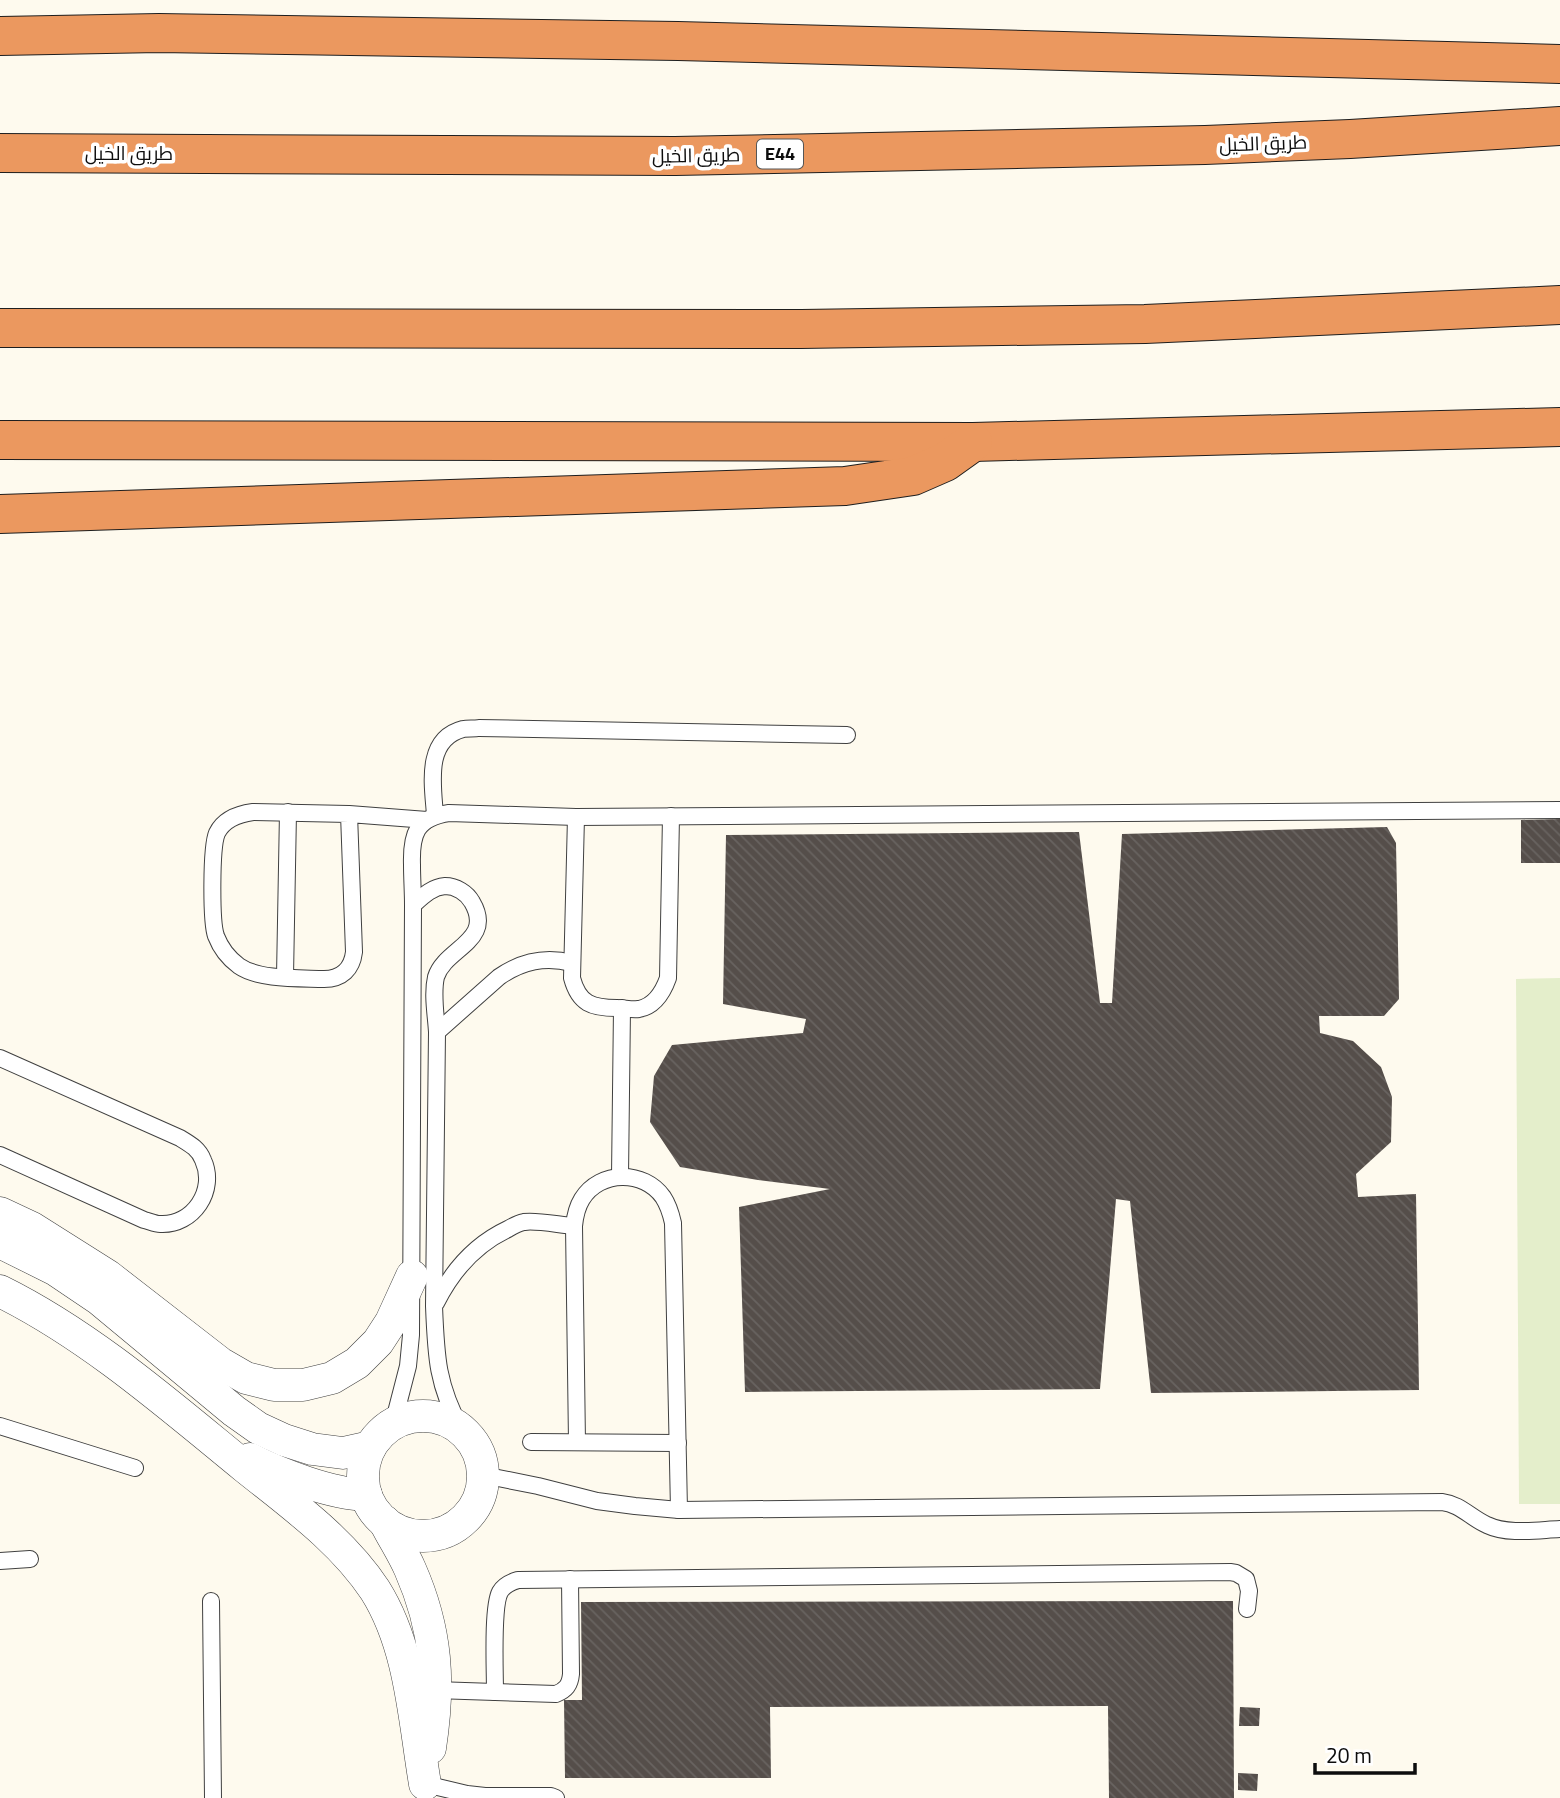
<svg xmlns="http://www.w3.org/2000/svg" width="1560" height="1798" font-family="Georgia,Cairo,serif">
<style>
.pitch{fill:#e4eecb}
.building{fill:url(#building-back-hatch)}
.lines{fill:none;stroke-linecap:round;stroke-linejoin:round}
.service-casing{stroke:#404040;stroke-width:18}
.minor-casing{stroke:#404040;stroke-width:33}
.motorway-casing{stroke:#1e1e1e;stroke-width:40}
.service{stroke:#fff;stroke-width:16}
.minor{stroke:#fff;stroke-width:32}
.motorway{stroke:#eb985f;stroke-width:38}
.labels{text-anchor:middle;stroke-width:7;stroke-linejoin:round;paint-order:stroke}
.shield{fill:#fff;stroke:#565656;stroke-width:2}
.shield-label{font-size:18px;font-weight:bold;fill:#0d0d0d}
.street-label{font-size:19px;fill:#0d0d0d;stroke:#fff}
</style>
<defs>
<pattern id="building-back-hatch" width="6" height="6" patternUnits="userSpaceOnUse" patternTransform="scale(1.75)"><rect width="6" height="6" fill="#554e4a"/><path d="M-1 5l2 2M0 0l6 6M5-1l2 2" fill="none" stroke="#686360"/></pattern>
</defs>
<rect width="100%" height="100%" fill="#fefaee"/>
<!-- pitch -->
<path class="pitch" d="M 1560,978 L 1560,1504 L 1519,1504 L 1516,979 Z"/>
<!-- building -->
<g class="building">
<path d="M 1560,819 L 1560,863 L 1521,863 L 1521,820 Z"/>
<path d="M 1387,827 L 1396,843 L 1399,999 L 1384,1016 L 1319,1016 L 1320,1033 L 1353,1041 L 1381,1067 L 1392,1097 L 1391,1142 L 1356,1174 L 1358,1197 L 1416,1194 L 1419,1390 L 1151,1393 L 1130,1201 L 1116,1199 L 1100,1389 L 745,1392 L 739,1207 L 830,1189 L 758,1180 L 680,1167 L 650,1122 L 654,1076 L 672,1045 L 803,1033 L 806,1019 L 723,1004 L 726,835 L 1079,832 L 1100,1003 L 1112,1003 L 1122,834 Z"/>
<path d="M 1233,1601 L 1234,1798 L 1109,1798 L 1108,1706 L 770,1707 L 771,1778 L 565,1778 L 564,1700 L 582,1700 L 581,1602 Z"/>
<path d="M 1240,1707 L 1260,1708 L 1259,1726 L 1239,1726 Z"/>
<path d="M 1238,1773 L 1258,1774 L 1257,1791 L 1238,1790 Z"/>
</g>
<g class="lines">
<defs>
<g id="service">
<path d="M 349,814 L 354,952 C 352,969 342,979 324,979 C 300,978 259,980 239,966 C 228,958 221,949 216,936 C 211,922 211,847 217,833 C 224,819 238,814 253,812 L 349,814 L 427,820"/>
<path d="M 435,815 C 433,786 424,739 463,729 C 468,728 474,729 479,728 L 847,735"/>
<path d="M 576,817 L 572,978 C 579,1004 592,1008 617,1008 C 624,1008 632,1010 639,1009 C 655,1006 663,992 668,978 L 671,816"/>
<path d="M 413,905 C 423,896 432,887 445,886 C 456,886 467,893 472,902 C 495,941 445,948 436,977 C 432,994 436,1015 437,1032 L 434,1306 C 436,1357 437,1385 462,1431"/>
<path d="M 285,976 L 288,812"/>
<path d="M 437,1032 L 499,977 C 522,961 545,956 572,963"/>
<path d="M 0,1058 L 180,1138 C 190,1144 199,1149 203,1160 C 217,1190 193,1226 160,1224 C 155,1224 149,1221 144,1220 L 0,1155"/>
<path d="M 620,1176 L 622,1008"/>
<path d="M 436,1303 C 452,1271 476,1244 508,1229 C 513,1226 519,1223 524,1222 C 536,1220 560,1225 574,1226"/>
<path d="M 393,1424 L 408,1366 L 411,1335 L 413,905 C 413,892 412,878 412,865 C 411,834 416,818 449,813 L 576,817 L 1560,810"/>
<path d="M 0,1426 L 135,1468"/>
<path d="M 531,1442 L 678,1443"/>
<path d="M 577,1442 L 574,1226 C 575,1216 577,1207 582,1199 C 600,1170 644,1170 663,1197 C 669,1206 671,1214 673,1223 L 679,1510"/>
<path d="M 483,1475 L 538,1486 L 597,1501 L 635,1506 L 679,1510 L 1442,1502 C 1460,1504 1471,1518 1487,1525 C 1508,1535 1537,1530 1560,1529"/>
<path d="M 0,1561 L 30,1559"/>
<path d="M 211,1601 L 213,1798"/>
<path d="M 435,1690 L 556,1694 C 566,1690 570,1685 571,1674 L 570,1579"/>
<path d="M 495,1692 C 495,1671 492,1607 500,1592 C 504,1585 511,1582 518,1580 L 1230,1572 L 1236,1573 L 1246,1579 L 1249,1591 L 1247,1609"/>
<path d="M 425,1784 L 467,1794 L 485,1796 L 551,1796 L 556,1798"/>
</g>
<g id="minor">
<path d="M 0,1213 L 32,1228 L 108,1276 L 220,1363 L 246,1378 L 274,1385 L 303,1385 L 332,1378 L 357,1363 L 378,1342 L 391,1322 L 412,1276"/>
<path d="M 0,1242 L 56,1270 L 99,1299 L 234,1411 L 258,1428 L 284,1440 L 312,1449 L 343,1453 L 370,1447"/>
<path d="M 0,1291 C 89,1335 168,1404 245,1467 C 291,1504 342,1540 375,1590 C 411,1647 414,1719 425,1784"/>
<circle cx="423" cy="1476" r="60"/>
<path d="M 250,1459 C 281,1475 332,1494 366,1495"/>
<path d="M 385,1522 C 393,1538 403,1553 410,1569 C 437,1630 440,1683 430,1748"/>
</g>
<g id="motorway">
<path d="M 0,36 L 159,33 L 678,41 L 1560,64"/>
<path d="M 0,153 L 675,156 L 1205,145 L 1350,139 L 1560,126"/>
<path d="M 0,328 L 801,329 L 1145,324 L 1560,305"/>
<path d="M 0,440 L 973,442 L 1560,427"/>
<path d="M 0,514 L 845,486 L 913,476 L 945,462 L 973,442"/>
</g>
</defs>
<!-- service casing -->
<use href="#service" class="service-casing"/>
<!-- minor casing -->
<use href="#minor" class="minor-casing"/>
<!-- motorway casing -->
<use href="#motorway" class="motorway-casing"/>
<!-- service -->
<use href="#service" class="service"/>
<!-- minor -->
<use href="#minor" class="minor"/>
<!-- motorway -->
<use href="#motorway" class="motorway"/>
</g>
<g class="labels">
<!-- shield labels -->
<rect class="shield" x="757" y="139.5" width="46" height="29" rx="5"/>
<g class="shield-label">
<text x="780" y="160">E44</text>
</g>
<!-- street labels -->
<g class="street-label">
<text transform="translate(1263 143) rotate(-2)" y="7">طريق الخيل</text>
<text x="129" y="160">طريق الخيل</text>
<text transform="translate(696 155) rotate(-1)" y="7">طريق الخيل</text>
</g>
</g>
<!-- scale -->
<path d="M1315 1763v10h100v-10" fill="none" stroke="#0d0d0d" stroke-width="3.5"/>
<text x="1326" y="1763" font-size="21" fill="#0d0d0d" stroke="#ffffff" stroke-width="5" paint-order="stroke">20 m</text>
</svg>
